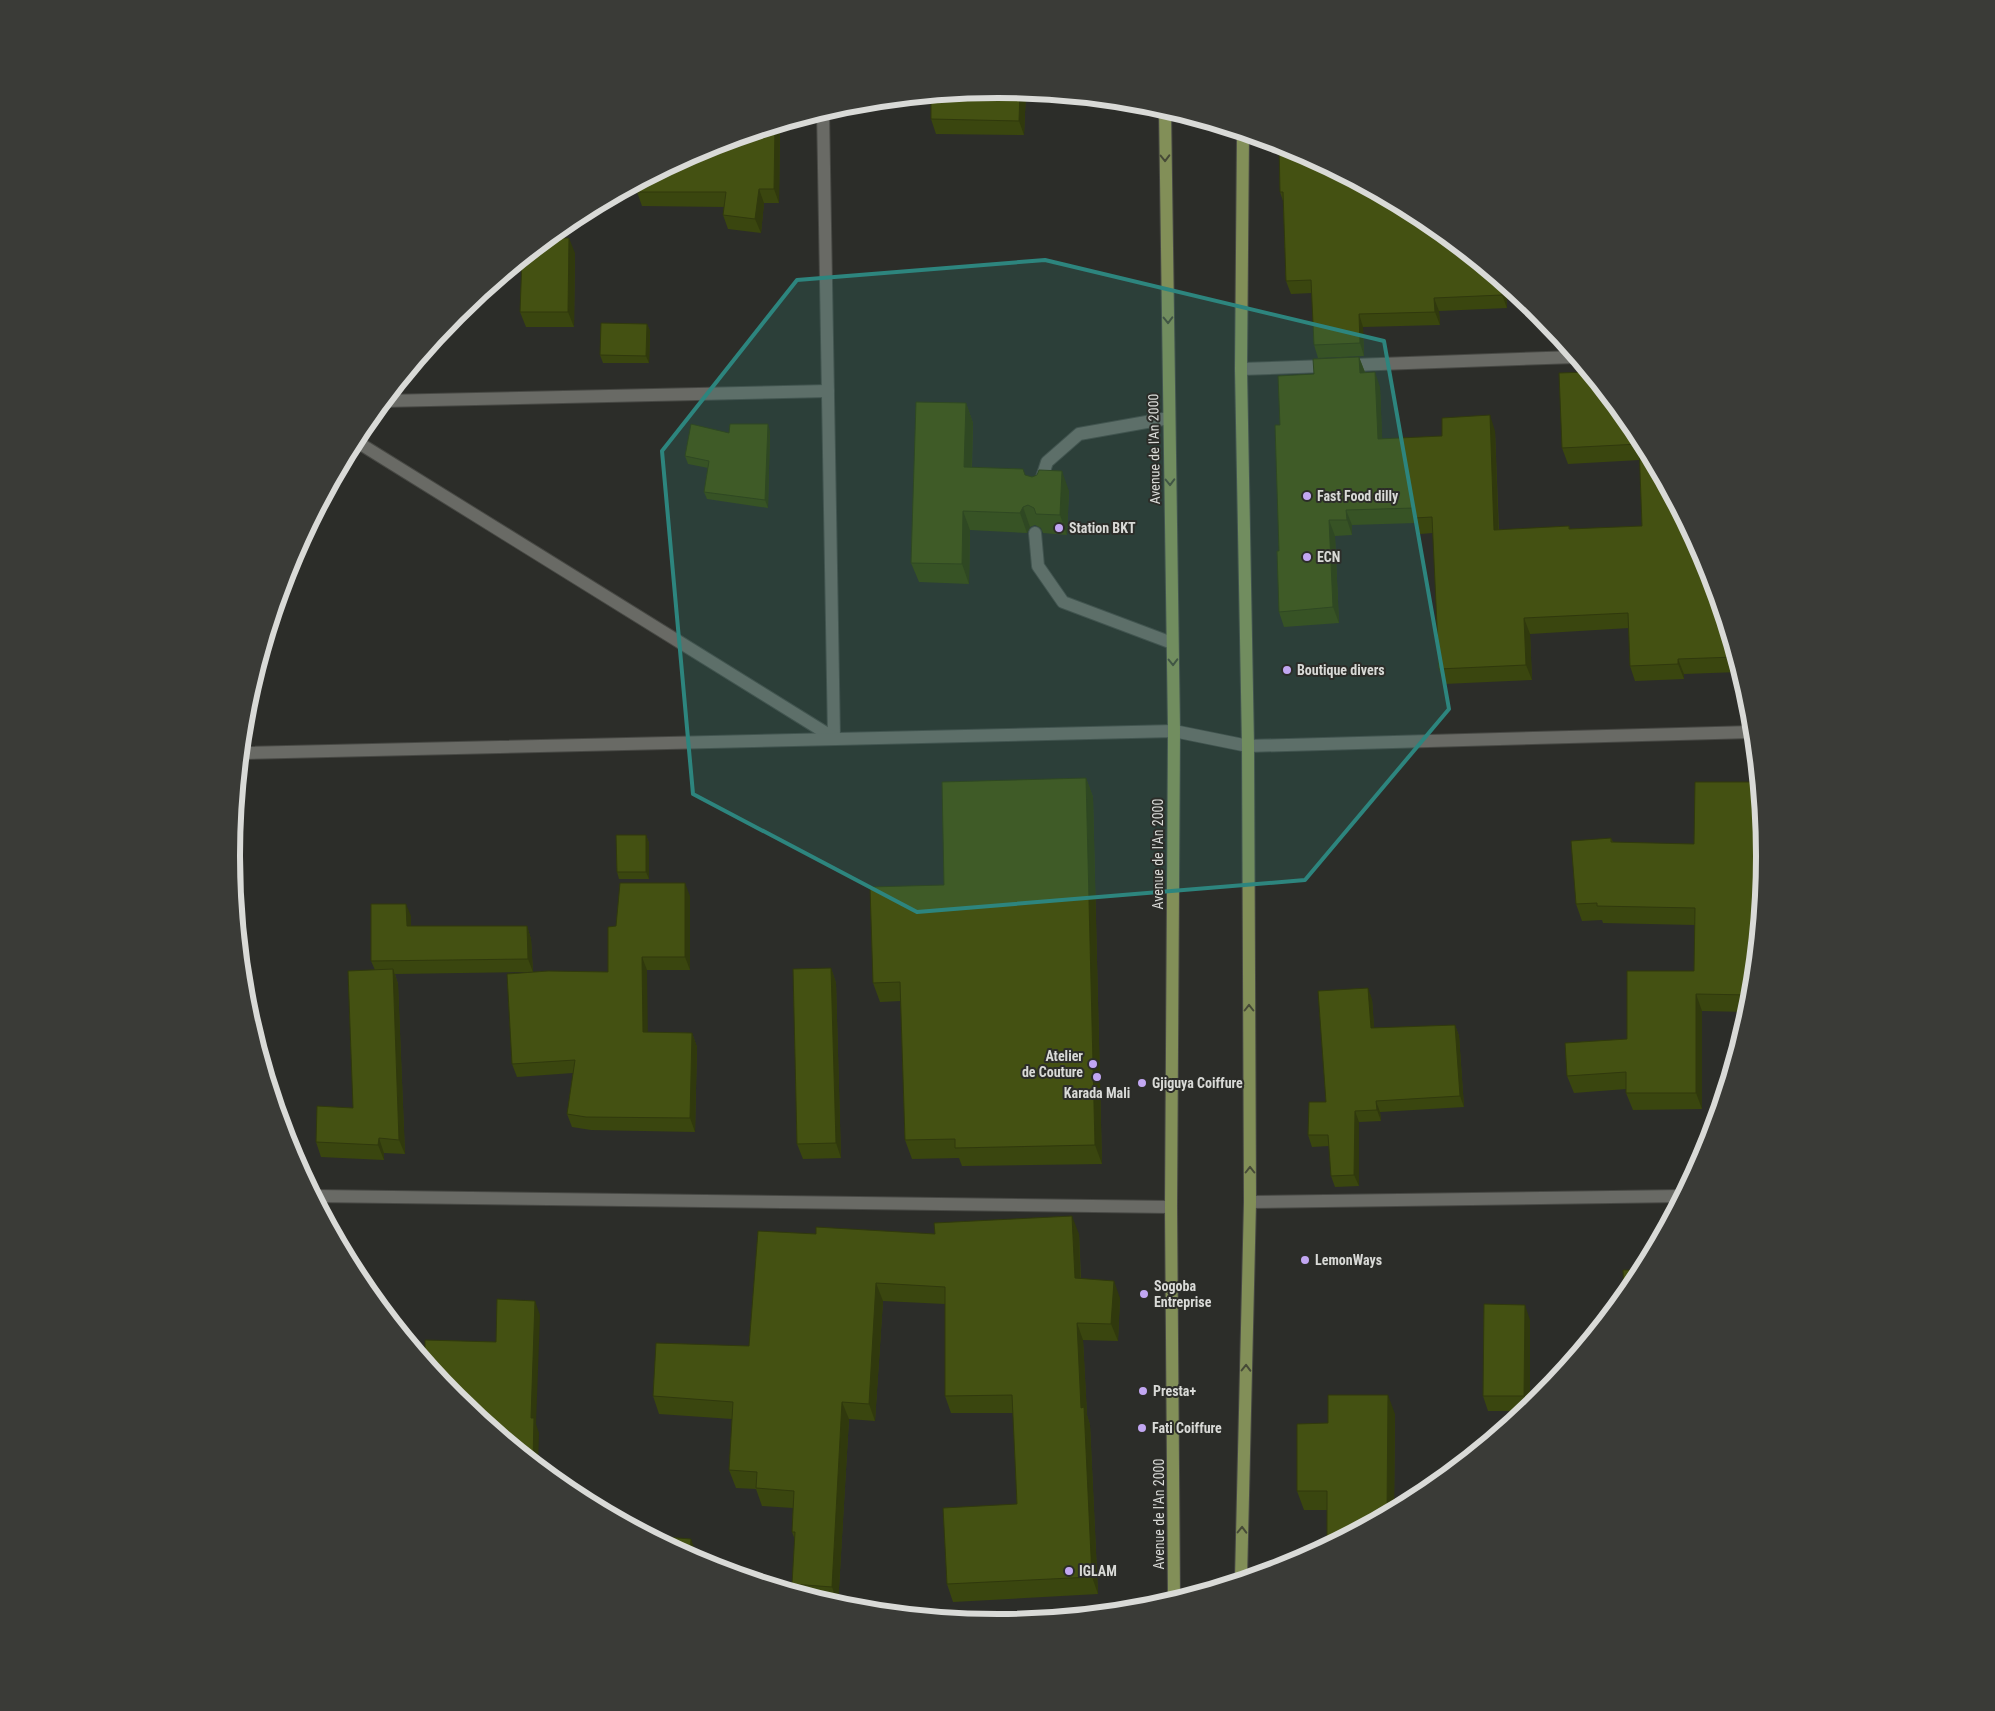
<svg xmlns="http://www.w3.org/2000/svg" width="1995" height="1711" font-family="'Roboto Condensed',sans-serif">
<style>
.lines{fill:none;stroke-linecap:round;stroke-linejoin:round}
.service-casing{stroke:#474844;stroke-width:14}
.minor-casing{stroke:#474844;stroke-width:14}
.primary-casing{stroke:#474844;stroke-width:14}
.service{stroke:#696a65;stroke-width:12}
.minor{stroke:#696a65;stroke-width:12}
.primary{stroke:#828f58;stroke-width:12}
.wall{fill:#3a460f}
.shaded-wall{fill:#30390d}
.building{fill:#445112;stroke:#30390d}
.oneway{stroke:#464a37}
.marked{fill:#2d857e;fill-opacity:0.2;stroke:#2d857e;stroke-width:4;stroke-linejoin:round}
.poi-dot{fill:#c2a7f2;stroke:#2c2d29;stroke-width:2}
.labels{text-anchor:middle;stroke-width:4;stroke-linejoin:round;paint-order:stroke}
.street-label{font-size:14px;fill:#d9dad7;stroke:#2c2d29}
.poi-label{font-size:14px;font-weight:bold;fill:#d9dad7;stroke:#2c2d29;text-anchor:start}
.rim{fill:none;stroke:#d9dad7;stroke-width:6}
</style>
<rect width="100%" height="100%" fill="#2c2d29"/>
<g class="lines">
<defs>
<g id="service">
<path d="M 1039,487 L 1047,462 L 1079,434 L 1169,418"/>
<path d="M 1035,533 L 1038,566 L 1063,602 L 1172,643"/>
</g>
<g id="minor">
<path d="M 823,111 L 834,738"/>
<path d="M 1241,369 L 1576,357"/>
<path d="M 384,401 L 828,391"/>
<path d="M 354,440 L 834,738"/>
<path d="M 241,753 L 1174,731 L 1248,746 L 1752,732"/>
<path d="M 314,1196 L 1171,1207"/>
<path d="M 1250,1202 L 1681,1196"/>
<path d="M 982,1621 L 1003,1622"/>
</g>
<g id="primary">
<path d="M 1165,109 L 1174,731 L 1171,1207 L 1174,1599"/>
<path d="M 1241,1579 L 1250,1202 L 1248,746 L 1241,369 L 1243,133"/>
</g>
</defs>
<!-- service casing -->
<use href="#service" class="service-casing"/>
<!-- minor casing -->
<use href="#minor" class="minor-casing"/>
<!-- primary casing -->
<use href="#primary" class="primary-casing"/>
<!-- service -->
<use href="#service" class="service"/>
<!-- minor -->
<use href="#minor" class="minor"/>
<!-- primary -->
<use href="#primary" class="primary"/>
</g>
<!-- wall -->
<g class="wall">
<path d="M 1026,92 L 1024,135 L 936,134 L 931,119 Z"/>
<path d="M 780,124 L 779,203 L 764,203 L 761,233 L 728,229 L 723,215 L 724,207 L 642,206 L 637,192 L 704,147 Z"/>
<path d="M 1279,143 L 1436,235 L 1443,234 L 1506,285 L 1507,308 L 1439,311 L 1440,325 L 1363,327 L 1364,356 L 1318,358 L 1314,345 L 1312,293 L 1291,294 L 1286,281 L 1283,201 L 1280,192 Z"/>
<path d="M 575,253 L 574,327 L 526,327 L 520,312 Z"/>
<path d="M 647,324 L 650,331 L 649,363 L 603,363 L 600,355 Z"/>
<path d="M 1359,357 L 1365,372 L 1380,387 L 1382,439 L 1442,436 L 1495,431 L 1499,530 L 1569,526 L 1570,529 L 1642,526 L 1640,460 L 1568,464 L 1562,448 L 1635,430 L 1706,562 L 1739,672 L 1684,674 L 1684,679 L 1635,681 L 1630,666 L 1629,628 L 1530,634 L 1532,680 L 1444,684 L 1439,669 L 1433,533 L 1420,534 L 1416,523 L 1352,525 L 1352,535 L 1335,536 L 1339,623 L 1284,627 L 1279,612 L 1280,425 Z"/>
<path d="M 966,403 L 973,423 L 972,467 L 1025,475 L 1069,491 L 1067,535 L 1043,533 L 1041,528 L 1035,525 L 1030,527 L 1027,533 L 970,530 L 969,584 L 919,582 L 911,563 Z"/>
<path d="M 770,431 L 768,508 L 707,499 L 704,492 L 708,468 L 688,464 L 685,456 L 729,433 Z"/>
<path d="M 1086,778 L 1093,797 L 1102,1164 L 962,1166 L 959,1158 L 912,1159 L 905,1140 L 901,1001 L 880,1002 L 873,983 L 944,885 Z"/>
<path d="M 646,835 L 649,843 L 649,879 L 619,879 L 617,872 Z"/>
<path d="M 1611,838 L 1613,842 L 1764,856 L 1749,1005 L 1748,1012 L 1702,1011 L 1702,1109 L 1633,1110 L 1626,1093 L 1626,1089 L 1574,1093 L 1567,1076 L 1627,1039 L 1694,971 L 1695,925 L 1603,923 L 1602,920 L 1582,921 L 1576,904 Z"/>
<path d="M 690,896 L 690,970 L 647,970 L 647,1032 L 692,1033 L 697,1047 L 695,1132 L 591,1130 L 572,1127 L 567,1114 L 573,1073 L 517,1077 L 512,1064 L 532,972 L 395,974 L 398,984 L 405,1154 L 384,1153 L 384,1160 L 321,1157 L 316,1142 L 353,1108 L 375,970 L 371,961 L 411,916 L 411,926 L 527,926 L 531,939 L 533,972 L 608,972 L 616,926 Z"/>
<path d="M 831,968 L 836,983 L 841,1158 L 803,1159 L 797,1144 Z"/>
<path d="M 1372,999 L 1374,1028 L 1455,1025 L 1459,1036 L 1464,1107 L 1380,1112 L 1381,1121 L 1359,1122 L 1359,1186 L 1335,1187 L 1331,1176 L 1329,1146 L 1312,1147 L 1308,1135 L 1326,1102 Z"/>
<path d="M 816,1234 L 1079,1234 L 1081,1279 L 1120,1298 L 1118,1341 L 1083,1340 L 1087,1415 L 1090,1425 L 1098,1594 L 953,1602 L 947,1584 L 1017,1504 L 1013,1413 L 951,1413 L 945,1396 L 945,1304 L 883,1301 L 875,1421 L 849,1419 L 838,1605 L 795,1591 L 792,1584 L 795,1540 L 792,1532 L 793,1508 L 762,1506 L 756,1489 L 736,1488 L 729,1470 L 732,1419 L 659,1414 L 653,1396 L 749,1346 Z"/>
<path d="M 1530,1320 L 1530,1406 L 1524,1411 L 1488,1411 L 1483,1396 Z"/>
<path d="M 1395,1414 L 1394,1509 L 1327,1545 L 1327,1510 L 1304,1510 L 1297,1491 L 1328,1423 Z"/>
</g>
<!-- shaded-wall -->
<g class="shaded-wall">
<path d="M 1020,91 L 1026,92 L 1024,135 L 1019,121 Z"/>
<path d="M 780,124 L 779,203 L 774,189 L 775,126 Z"/>
<path d="M 759,189 L 764,203 L 761,233 L 755,219 Z"/>
<path d="M 1431,224 L 1436,228 L 1436,248 L 1432,235 Z"/>
<path d="M 569,238 L 575,253 L 574,327 L 568,312 Z"/>
<path d="M 1501,282 L 1506,285 L 1507,308 L 1502,295 Z"/>
<path d="M 1434,298 L 1439,311 L 1440,325 L 1435,312 Z"/>
<path d="M 1359,314 L 1363,327 L 1364,356 L 1360,343 Z"/>
<path d="M 647,324 L 650,331 L 649,363 L 646,356 Z"/>
<path d="M 1359,357 L 1365,373 L 1360,373 Z"/>
<path d="M 1375,372 L 1380,387 L 1383,455 L 1378,439 Z"/>
<path d="M 966,403 L 973,423 L 971,486 L 964,467 Z"/>
<path d="M 1490,415 L 1495,431 L 1499,545 L 1494,530 Z"/>
<path d="M 768,424 L 770,431 L 768,508 L 765,500 Z"/>
<path d="M 1062,471 L 1069,491 L 1067,535 L 1060,515 Z"/>
<path d="M 1023,507 L 1030,527 L 1027,533 L 1020,513 Z"/>
<path d="M 1346,510 L 1352,525 L 1352,535 L 1347,520 Z"/>
<path d="M 963,511 L 970,530 L 969,584 L 962,564 Z"/>
<path d="M 1329,520 L 1335,536 L 1339,623 L 1333,607 Z"/>
<path d="M 1524,618 L 1530,634 L 1532,680 L 1526,665 Z"/>
<path d="M 1678,659 L 1684,674 L 1684,679 L 1678,664 Z"/>
<path d="M 1086,778 L 1093,797 L 1102,1164 L 1095,1145 Z"/>
<path d="M 646,835 L 649,843 L 649,879 L 646,872 Z"/>
<path d="M 232,846 L 232,865 L 231,855 Z"/>
<path d="M 685,883 L 690,896 L 690,970 L 685,957 Z"/>
<path d="M 406,904 L 411,916 L 411,938 L 407,926 Z"/>
<path d="M 527,926 L 531,939 L 533,972 L 528,959 Z"/>
<path d="M 642,957 L 647,970 L 648,1045 L 643,1032 Z"/>
<path d="M 831,968 L 836,983 L 841,1158 L 836,1143 Z"/>
<path d="M 393,969 L 398,984 L 405,1154 L 399,1140 Z"/>
<path d="M 1368,988 L 1372,999 L 1375,1040 L 1371,1028 Z"/>
<path d="M 1696,994 L 1702,1011 L 1702,1109 L 1696,1093 Z"/>
<path d="M 1455,1025 L 1459,1036 L 1464,1107 L 1460,1096 Z"/>
<path d="M 692,1033 L 697,1047 L 695,1132 L 690,1118 Z"/>
<path d="M 1376,1101 L 1380,1112 L 1381,1121 L 1377,1110 Z"/>
<path d="M 1355,1111 L 1359,1122 L 1359,1186 L 1354,1175 Z"/>
<path d="M 379,1138 L 384,1153 L 384,1160 L 378,1145 Z"/>
<path d="M 1072,1216 L 1079,1234 L 1081,1296 L 1075,1278 Z"/>
<path d="M 1114,1281 L 1120,1298 L 1118,1341 L 1111,1324 Z"/>
<path d="M 876,1283 L 883,1301 L 875,1421 L 869,1404 Z"/>
<path d="M 535,1301 L 540,1315 L 536,1424 L 539,1433 L 538,1466 L 533,1461 L 531,1418 Z"/>
<path d="M 1525,1305 L 1530,1320 L 1530,1406 L 1528,1407 L 1524,1396 Z"/>
<path d="M 1077,1323 L 1083,1340 L 1087,1415 L 1090,1425 L 1098,1594 L 1092,1577 L 1081,1408 Z"/>
<path d="M 1388,1395 L 1395,1414 L 1394,1509 L 1387,1513 Z"/>
<path d="M 842,1402 L 849,1419 L 838,1605 L 832,1587 Z"/>
<path d="M 691,1539 L 696,1553 L 696,1560 L 690,1557 Z"/>
</g>
<!-- building -->
<g class="building">
<path d="M 998,89 L 1020,91 L 1019,121 L 931,119 L 931,95 Z"/>
<path d="M 775,126 L 774,189 L 759,189 L 755,219 L 723,215 L 726,192 L 637,192 L 637,183 L 704,147 Z"/>
<path d="M 1279,143 L 1291,147 L 1424,218 L 1431,224 L 1432,235 L 1443,234 L 1501,282 L 1502,295 L 1434,298 L 1435,312 L 1359,314 L 1360,343 L 1314,345 L 1311,280 L 1286,281 L 1283,192 L 1280,192 Z"/>
<path d="M 547,238 L 569,238 L 568,312 L 520,312 L 522,259 Z"/>
<path d="M 601,323 L 647,324 L 646,356 L 600,355 Z"/>
<path d="M 1359,357 L 1360,373 L 1375,372 L 1378,439 L 1442,436 L 1442,418 L 1490,415 L 1494,530 L 1569,526 L 1569,529 L 1642,526 L 1639,444 L 1562,448 L 1559,373 L 1588,372 L 1635,430 L 1706,562 L 1735,657 L 1678,659 L 1678,664 L 1630,666 L 1628,613 L 1524,618 L 1526,665 L 1439,669 L 1432,517 L 1414,518 L 1414,508 L 1346,510 L 1347,520 L 1329,520 L 1333,607 L 1279,612 L 1277,551 L 1279,551 L 1275,425 L 1280,425 L 1278,376 L 1314,374 L 1313,359 Z"/>
<path d="M 916,402 L 966,403 L 964,467 L 1023,469 L 1025,475 L 1032,477 L 1037,475 L 1039,470 L 1062,471 L 1060,515 L 1036,514 L 1034,508 L 1028,505 L 1023,507 L 1020,513 L 963,511 L 962,564 L 911,563 Z"/>
<path d="M 691,424 L 729,433 L 730,424 L 768,424 L 765,500 L 704,492 L 709,461 L 685,456 Z"/>
<path d="M 1086,778 L 1095,1145 L 955,1148 L 955,1139 L 905,1140 L 900,982 L 873,983 L 870,887 L 944,885 L 942,782 Z"/>
<path d="M 1695,782 L 1757,782 L 1764,856 L 1751,995 L 1696,994 L 1696,1093 L 1626,1093 L 1626,1072 L 1567,1076 L 1565,1043 L 1627,1039 L 1627,971 L 1694,971 L 1695,908 L 1597,906 L 1597,903 L 1576,904 L 1571,841 L 1611,838 L 1611,842 L 1694,844 Z"/>
<path d="M 616,835 L 646,835 L 646,872 L 617,872 Z"/>
<path d="M 620,883 L 685,883 L 685,957 L 642,957 L 643,1032 L 692,1033 L 690,1118 L 586,1117 L 567,1114 L 575,1060 L 512,1064 L 507,974 L 548,971 L 608,972 L 608,927 L 616,926 Z"/>
<path d="M 371,904 L 406,904 L 407,926 L 527,926 L 528,959 L 371,961 Z"/>
<path d="M 831,968 L 836,1143 L 797,1144 L 793,969 Z"/>
<path d="M 393,969 L 399,1140 L 379,1138 L 378,1145 L 316,1142 L 317,1106 L 353,1108 L 348,971 Z"/>
<path d="M 1368,988 L 1371,1028 L 1455,1025 L 1460,1096 L 1376,1101 L 1377,1110 L 1355,1111 L 1354,1175 L 1331,1176 L 1328,1135 L 1308,1135 L 1309,1102 L 1326,1102 L 1318,991 Z"/>
<path d="M 1072,1216 L 1075,1278 L 1114,1281 L 1111,1324 L 1077,1323 L 1081,1408 L 1084,1407 L 1092,1577 L 947,1584 L 943,1508 L 1017,1504 L 1012,1395 L 945,1396 L 945,1287 L 876,1283 L 869,1404 L 842,1402 L 832,1587 L 792,1584 L 795,1532 L 792,1532 L 794,1491 L 756,1488 L 757,1472 L 729,1470 L 733,1402 L 653,1396 L 656,1343 L 749,1346 L 758,1231 L 816,1234 L 816,1227 L 935,1234 L 934,1223 Z"/>
<path d="M 1623,1270 L 1641,1270 L 1635,1282 L 1624,1296 Z"/>
<path d="M 497,1299 L 535,1301 L 531,1418 L 534,1418 L 533,1461 L 455,1397 L 425,1360 L 425,1340 L 496,1342 Z"/>
<path d="M 1484,1304 L 1525,1305 L 1524,1396 L 1483,1396 Z"/>
<path d="M 1328,1395 L 1388,1395 L 1387,1512 L 1389,1512 L 1327,1545 L 1327,1491 L 1297,1491 L 1297,1424 L 1328,1423 Z"/>
<path d="M 652,1536 L 691,1539 L 690,1557 Z"/>
</g>
<!-- one-way arrows -->
<defs><path id="oneway-chevron" d="M-2-3.5L2.5 0L-2 3.5" fill="none" stroke-width="1.6" stroke-linecap="round" stroke-linejoin="round" transform="scale(1.25)"/></defs>
<g class="oneway">
<use href="#oneway-chevron" transform="translate(1165 158) rotate(89)"/>
<use href="#oneway-chevron" transform="translate(1168 320) rotate(89)"/>
<use href="#oneway-chevron" transform="translate(1170 482) rotate(89)"/>
<use href="#oneway-chevron" transform="translate(1173 662) rotate(89)"/>
<use href="#oneway-chevron" transform="translate(1249 1008) rotate(-90)"/>
<use href="#oneway-chevron" transform="translate(1250 1170) rotate(-90)"/>
<use href="#oneway-chevron" transform="translate(1246 1368) rotate(-89)"/>
<use href="#oneway-chevron" transform="translate(1242 1530) rotate(-89)"/>
</g>
<!-- marked area -->
<path class="marked" d="M 1045,260 L 1384,341 L 1449,709 L 1305,880 L 917,912 L 693,794 L 662,451 L 797,280 Z"/>
<!-- markers -->
<g class="poi-dot">
<circle cx="1307" cy="496" r="5"/>
<circle cx="1059" cy="528" r="5"/>
<circle cx="1307" cy="557" r="5"/>
<circle cx="1287" cy="670" r="5"/>
<circle cx="1093" cy="1064" r="5"/>
<circle cx="1097" cy="1077" r="5"/>
<circle cx="1142" cy="1083" r="5"/>
<circle cx="1305" cy="1260" r="5"/>
<circle cx="1144" cy="1294" r="5"/>
<circle cx="1143" cy="1391" r="5"/>
<circle cx="1142" cy="1428" r="5"/>
<circle cx="1069" cy="1571" r="5"/>
</g>
<g class="labels">
<!-- street labels -->
<g class="street-label">
<text transform="translate(1154 449) rotate(-91)" y="5">Avenue de l'An 2000</text>
<text transform="translate(1158 854) rotate(-90)" y="5">Avenue de l'An 2000</text>
<text transform="translate(1159 1514) rotate(-90)" y="5">Avenue de l'An 2000</text>
</g>
<!-- poi labels -->
<g class="poi-label">
<text x="1317" y="501">Fast Food dilly</text>
<text x="1069" y="533">Station BKT</text>
<text x="1317" y="562">ECN</text>
<text x="1297" y="675">Boutique divers</text>
<text x="1083" y="1061" text-anchor="end">Atelier<tspan x="1083" dy="16">de Couture</tspan></text>
<text x="1152" y="1088">Gjiguya Coiffure</text>
<text x="1097" y="1098" text-anchor="middle">Karada Mali</text>
<text x="1315" y="1265">LemonWays</text>
<text x="1154" y="1291">Sogoba<tspan x="1154" dy="16">Entreprise</tspan></text>
<text x="1153" y="1396">Presta+</text>
<text x="1152" y="1433">Fati Coiffure</text>
<text x="1079" y="1576">IGLAM</text>
</g>
</g>
<!-- crop -->
<path d="M0 0H1995V1711H0ZM240 856a758 758 0 1 1 1516 0a758 758 0 1 1-1516 0Z" fill="#3a3b37" fill-rule="evenodd"/>
<path class="rim" d="M240 856a758 758 0 1 1 1516 0a758 758 0 1 1-1516 0Z"/>
</svg>
